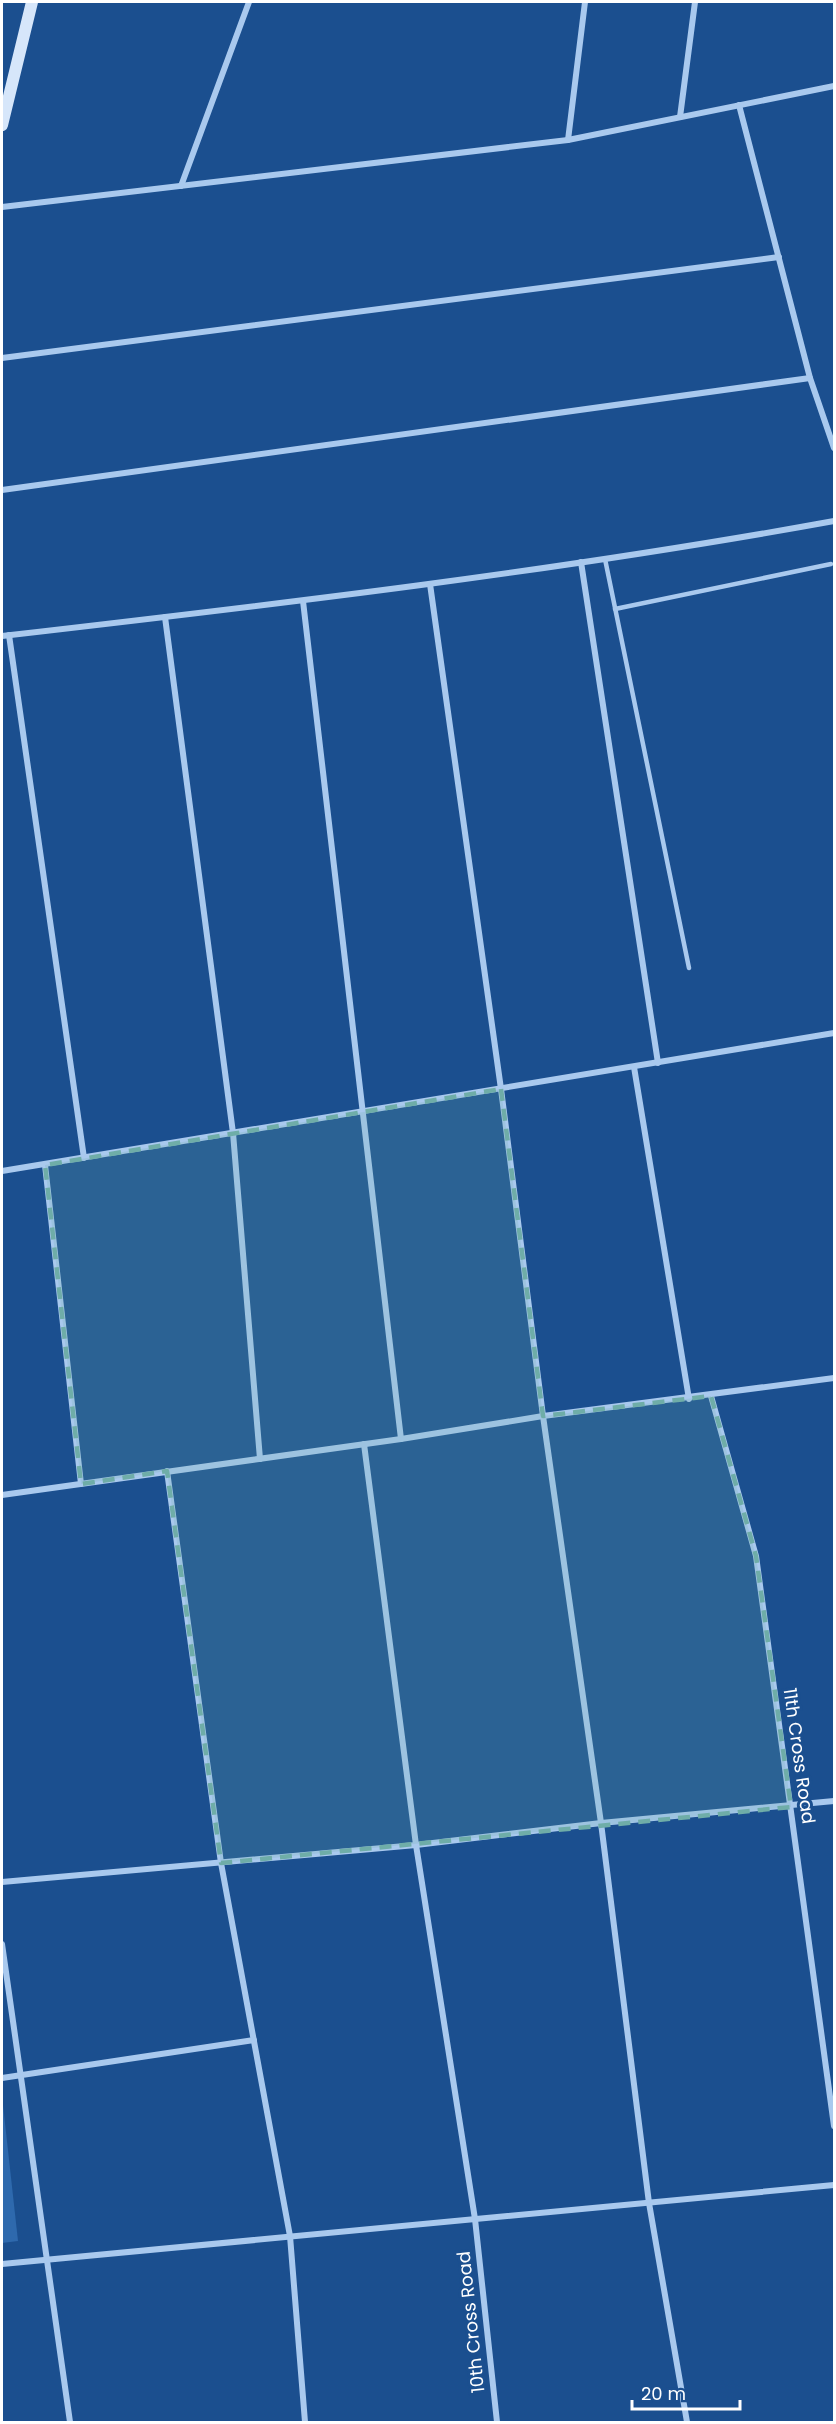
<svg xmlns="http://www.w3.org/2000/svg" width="836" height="2424" font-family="Poppins,sans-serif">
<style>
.green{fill:#2e69ad}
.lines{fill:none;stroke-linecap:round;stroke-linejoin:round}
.lane{stroke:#a9c9ee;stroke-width:4.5}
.street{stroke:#a9c9ee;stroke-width:6}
.secondary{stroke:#d6e6fa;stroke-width:12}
.marked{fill:#6fada8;fill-opacity:0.2;stroke:#6fada8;stroke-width:4.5;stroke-dasharray:12 8;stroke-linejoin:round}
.labels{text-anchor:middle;stroke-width:6;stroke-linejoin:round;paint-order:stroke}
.street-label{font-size:18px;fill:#fff;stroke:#1b4f8f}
</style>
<rect width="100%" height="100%" fill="#1b4f8f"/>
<!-- green -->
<path class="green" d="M 2,2096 L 18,2241 L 2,2243 Z"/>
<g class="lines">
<!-- lane -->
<g class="lane">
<path d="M 605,559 L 689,968"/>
<path d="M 615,609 L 831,564"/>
</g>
<!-- street -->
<g class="street">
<path d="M 739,105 L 810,378 L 834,448"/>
<path d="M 680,117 L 695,2"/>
<path d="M 568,140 L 585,2"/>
<path d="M 181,186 L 249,2"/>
<path d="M 2,207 L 568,140 L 834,86"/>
<path d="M 2,358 L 779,257"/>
<path d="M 2,490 L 810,378"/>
<path d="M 581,562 L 658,1063"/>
<path d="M 430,584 L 501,1089 L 543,1416 L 601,1823 L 649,2203 L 687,2422"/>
<path d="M 303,601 L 401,1439"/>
<path d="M 165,617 L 233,1133 L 260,1459"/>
<path d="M 9,635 L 84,1158"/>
<path d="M 2,636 C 280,604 559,571 834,521"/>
<path d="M 634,1067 L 689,1399"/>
<path d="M 45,1165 L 81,1484"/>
<path d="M 2,1171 L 834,1033"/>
<path d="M 711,1396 L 756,1556 L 834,2126"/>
<path d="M 364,1444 L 416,1845 L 475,2219 L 497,2422"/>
<path d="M 167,1471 L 221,1863 L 290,2236 L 305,2422"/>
<path d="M 2,1495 L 401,1439 L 543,1416 L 834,1378"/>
<path d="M 2,1882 L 416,1845 L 601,1823 L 834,1801"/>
<path d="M 2,1944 L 70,2422"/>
<path d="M 2,2078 L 254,2040"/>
<path d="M 2,2264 L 834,2185"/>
</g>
<!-- secondary -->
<path class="secondary" d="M 2,125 L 32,2"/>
</g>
<!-- marked area -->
<path class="marked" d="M 501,1089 L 543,1416 L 711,1396 L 756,1556 L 791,1807 L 221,1863 L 167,1471 L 81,1484 L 45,1165 Z"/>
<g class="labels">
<!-- street labels -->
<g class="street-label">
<text transform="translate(799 1756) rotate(82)" y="6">11th Cross Road</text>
<text transform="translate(471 2322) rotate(-96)" y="6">10th Cross Road</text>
</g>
</g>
<!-- border -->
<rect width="836" height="2424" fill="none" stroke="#ffffff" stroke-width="6"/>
<!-- scale -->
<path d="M632 2400v9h108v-9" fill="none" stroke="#ffffff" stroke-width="3"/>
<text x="641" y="2400" font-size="18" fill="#ffffff" stroke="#1b4f8f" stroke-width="4.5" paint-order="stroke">20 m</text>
</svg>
